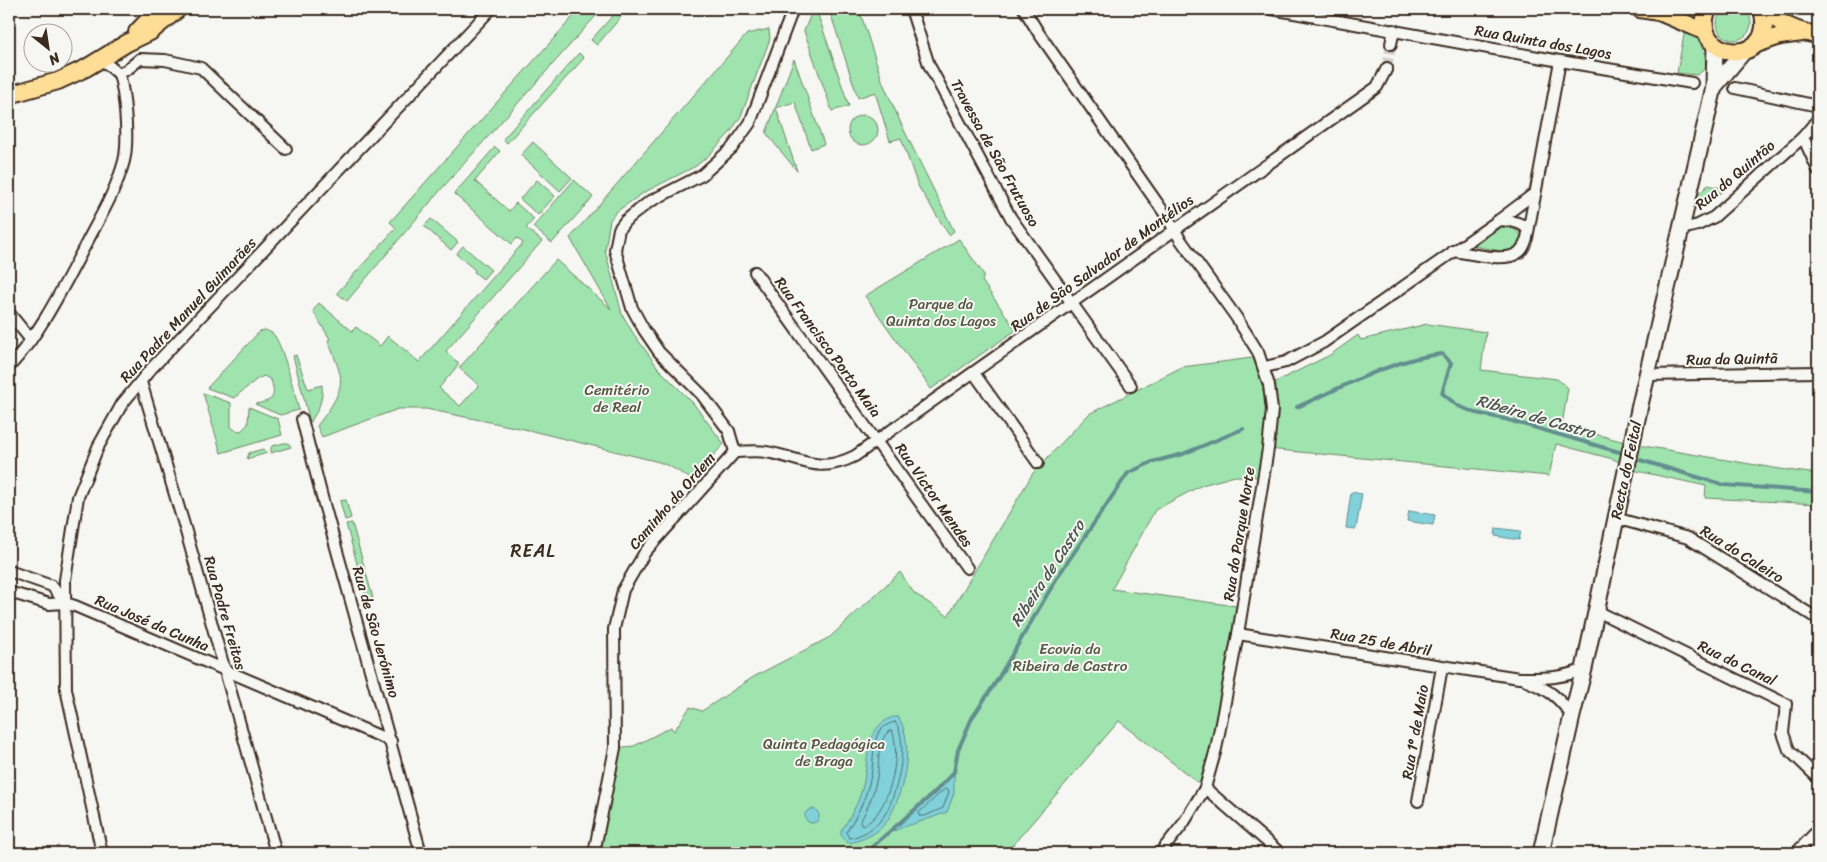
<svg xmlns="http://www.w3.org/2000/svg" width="1827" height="862" font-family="Sriracha,sans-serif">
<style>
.green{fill:#9fe3ae;stroke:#6d8666}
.water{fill:#80d1da;stroke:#648e8f}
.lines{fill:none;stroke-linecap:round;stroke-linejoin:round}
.shore{stroke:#576d69;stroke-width:1}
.stream{stroke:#648e8f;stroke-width:4}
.street-tunnel{stroke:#d1cdc8;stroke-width:10;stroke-dasharray:10 5;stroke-linecap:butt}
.street-casing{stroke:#3b2a1e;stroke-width:14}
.secondary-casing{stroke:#3b2a1e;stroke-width:19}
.primary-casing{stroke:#3b2a1e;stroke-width:20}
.street{stroke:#f6f6f2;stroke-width:10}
.secondary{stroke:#f6f6f2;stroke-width:15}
.primary{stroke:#fedd96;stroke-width:16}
.labels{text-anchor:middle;stroke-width:4;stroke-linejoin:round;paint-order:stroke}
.street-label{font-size:15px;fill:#3b2a1e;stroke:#f6f6f2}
.park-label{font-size:15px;fill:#545842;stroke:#f6f6f2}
.water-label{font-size:16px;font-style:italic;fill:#4c544d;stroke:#f6f6f2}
.quarter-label{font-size:18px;letter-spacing:1px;fill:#3b2a1e;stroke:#f6f6f2}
</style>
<rect width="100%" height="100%" fill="#f6f6f2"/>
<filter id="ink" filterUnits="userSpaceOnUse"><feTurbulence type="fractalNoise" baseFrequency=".02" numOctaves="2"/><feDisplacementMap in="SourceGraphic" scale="10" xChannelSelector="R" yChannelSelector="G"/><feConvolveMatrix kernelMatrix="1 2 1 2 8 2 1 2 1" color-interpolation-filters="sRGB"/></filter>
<g filter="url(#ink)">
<!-- green -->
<g class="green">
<circle cx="1734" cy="23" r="17"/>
<path d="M 580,9 L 602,9 L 444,186 L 347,301 L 337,293 L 396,228 L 390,222 Z"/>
<path d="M 813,9 L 816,9 L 849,106 L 832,111 L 804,31 Z"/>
<path d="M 829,9 L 859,9 L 883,83 L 903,128 L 954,231 L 949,235 L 918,186 L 901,138 L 890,141 L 875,92 L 858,98 Z"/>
<path d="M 616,12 L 621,17 L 597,45 L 591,40 Z"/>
<path d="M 769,29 L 770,39 L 741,116 L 730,133 L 707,157 L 696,166 L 643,193 L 616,212 L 610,220 L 605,250 L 622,314 L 633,333 L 659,369 L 693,403 L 724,444 L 691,479 L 671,467 L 659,462 L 524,429 L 426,409 L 398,409 L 322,437 L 317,426 C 327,412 344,393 340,374 C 337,363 332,351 328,340 L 330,339 L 313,311 L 319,303 L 352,331 L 356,327 L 380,346 L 388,336 L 419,362 L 523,243 L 517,238 L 512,244 L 454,194 L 495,147 L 500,151 L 475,181 L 509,211 L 516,203 L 534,219 L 526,228 L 542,241 L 446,351 L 459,364 L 439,388 L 460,406 L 479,385 L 459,368 L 556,260 L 611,309 L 570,238 L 747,34 Z"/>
<path d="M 1685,29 C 1700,37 1708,52 1705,69 L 1697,75 L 1677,73 Z"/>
<path d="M 579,53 L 584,58 L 507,143 L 503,139 Z"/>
<path d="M 794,59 L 824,144 L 811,149 L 795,102 L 776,108 L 797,171 L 766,133 Z"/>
<circle cx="863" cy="130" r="15"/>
<path d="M 533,142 L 572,178 L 560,191 L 521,155 Z"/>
<path d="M 537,180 L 555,196 L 538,215 L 520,199 Z"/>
<path d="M 574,180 L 593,197 L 552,243 L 533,227 Z"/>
<path d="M 1708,185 L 1725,189 L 1704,206 L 1696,205 L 1694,201 L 1697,196 Z"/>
<path d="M 431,219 L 458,242 L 451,250 L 424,226 Z"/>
<path d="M 1501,227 C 1510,228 1516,228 1521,236 C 1519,245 1517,251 1506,252 L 1474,246 Z"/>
<path d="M 959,239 L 984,275 L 982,281 L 1016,330 L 931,389 L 865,296 Z"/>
<path d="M 463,246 L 491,270 L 483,279 L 474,272 L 475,270 L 456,254 Z"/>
<path d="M 1427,324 L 1486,332 L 1481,370 L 1557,379 L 1568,388 L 1562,425 L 1632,444 L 1780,469 L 1810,473 L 1818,473 L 1818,504 L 1705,498 L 1706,486 L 1637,471 L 1613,459 L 1556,444 L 1549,476 L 1268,449 L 1264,477 L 1235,476 L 1202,485 L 1155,510 L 1112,589 L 1243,607 L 1205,788 L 1119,721 L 1006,853 L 594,853 L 615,748 L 634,746 L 671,727 L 674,731 L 690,707 L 702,711 L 755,676 L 830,637 L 900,572 L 914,593 L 948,616 L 1033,473 L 1089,414 L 1182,367 L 1260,357 L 1269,385 L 1330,355 L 1358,335 L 1361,340 Z"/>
<path d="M 266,330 C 267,331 273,333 273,334 C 282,342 295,395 299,410 L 280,415 L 255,404 C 272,401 277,399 271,380 L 264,376 L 257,379 L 234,398 L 207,388 L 260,331 Z"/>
<path d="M 296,355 L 308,389 L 322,385 C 323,400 319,410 310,422 L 293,356 Z"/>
<path d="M 203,393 L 231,403 L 231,427 L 235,430 L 241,431 L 248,424 L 249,407 L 278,419 L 282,435 L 221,453 Z"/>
<path d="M 284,443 L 288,443 L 291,447 L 271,453 L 271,448 L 272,446 Z"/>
<path d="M 263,449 L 267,453 L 247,459 L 249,453 Z"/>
<path d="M 346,500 L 351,518 L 345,520 L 340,501 Z"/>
<path d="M 352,523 L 373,598 L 367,600 L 346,524 Z"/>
</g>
<!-- water -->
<g class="water">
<path d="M 1351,492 L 1362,494 L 1356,529 L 1346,528 Z"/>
<path d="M 1409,511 L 1435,515 L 1433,525 L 1407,521 Z"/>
<path d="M 1496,528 L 1521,531 L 1519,540 L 1495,536 Z"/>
<path d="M 893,717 L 898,717 C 916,742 903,797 887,821 C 879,833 862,841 848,843 L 841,835 L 841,831 C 850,818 858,804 862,789 C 870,763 862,728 893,717 Z"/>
<path d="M 954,772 L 954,793 L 947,812 C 928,820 907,825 888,833 L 935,792 Z"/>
<circle cx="812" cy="816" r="7"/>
</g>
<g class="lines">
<!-- shore -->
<g class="shore">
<path d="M 895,722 C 911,742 896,800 882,819 C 875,828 860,837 849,838 L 846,832 C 858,815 867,796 871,775 C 874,762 872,748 877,736 C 880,729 888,723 895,722 Z"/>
<path d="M 892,731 C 903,754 888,817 862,826 L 860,822 C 868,808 874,793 877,777 C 880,761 876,743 889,731 Z"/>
<path d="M 945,789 L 948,789 L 949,792 L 943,808 L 925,816 L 919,816 L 919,813 Z"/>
</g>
<!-- stream -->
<g class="stream">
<path d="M 1297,407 C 1341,388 1395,358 1442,354 L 1451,363 L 1442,393 L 1458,406 L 1476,413 L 1505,419 L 1619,452"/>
<path d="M 1640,460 L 1724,485 L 1818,492"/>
<path d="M 865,853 L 935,792 L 954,772 L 958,750 L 972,718 L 996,682 L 1058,576 L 1128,473 L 1152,462 L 1183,454 L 1243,429"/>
</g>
<!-- street-tunnel -->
<path class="street-tunnel" d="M 1387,68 L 1391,44"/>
<defs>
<g id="street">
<path d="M 911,9 L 929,65 L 1011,218 L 1131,386"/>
<path d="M 1024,9 L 1038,32 L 1165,214 L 1180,239 L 1236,317 L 1258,352 L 1269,385 L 1272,410 L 1268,449 L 1238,634 L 1216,749 L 1205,788 L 1183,824 L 1160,853"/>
<path d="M 1272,9 L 1560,61 L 1692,83"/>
<path d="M 1391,44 L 1394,30"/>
<path d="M 101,59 L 119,74"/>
<path d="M 140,59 L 165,60 L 201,68 L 286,149"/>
<path d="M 119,74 L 129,68 L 140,59"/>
<path d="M 1735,88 L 1818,106"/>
<path d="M 1803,137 L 1818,170"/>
<path d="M 1499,220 C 1509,221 1521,221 1528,230"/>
<path d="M 1682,229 L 1698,225 L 1714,217 L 1803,137 L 1818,119"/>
<path d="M 1453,251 C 1469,253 1503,262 1516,254 C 1523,251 1525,244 1527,238 L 1560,61"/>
<path d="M 755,272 L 967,568"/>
<path d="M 9,313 L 31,340"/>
<path d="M 9,367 C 42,331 63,287 86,244 C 100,217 116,191 124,161 C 129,141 125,94 119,74"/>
<path d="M 1265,367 L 1286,362 L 1324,342 L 1499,220 L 1535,193"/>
<path d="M 974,373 L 1038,463"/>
<path d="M 1647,375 L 1818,372"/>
<path d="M 141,382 L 185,528 L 276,853"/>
<path d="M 302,419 L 322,497 L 421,853"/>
<path d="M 735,452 C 745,452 756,450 766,452 C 803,458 817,475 855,456 L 1377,87 L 1387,68"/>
<path d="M 735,452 L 729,431 L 702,395 L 659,352 L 644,330 L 632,308 L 615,250 L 619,229 L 625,221 L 649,202 L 702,175 L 732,148 L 750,123 L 793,9"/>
<path d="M 1615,518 L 1688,538 L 1818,619"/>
<path d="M 9,571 L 52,586 L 65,603"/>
<path d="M 9,592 L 49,604 L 65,603 L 75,606 L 391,741"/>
<path d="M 1597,611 L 1786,704 L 1783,733 L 1789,750 L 1818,778"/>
<path d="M 1238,634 L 1519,678 C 1543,678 1561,679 1584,669"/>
<path d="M 1527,681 C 1549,690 1558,696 1572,716"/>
<path d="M 1205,788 L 1280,853"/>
<path d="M 1418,801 L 1442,667"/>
<path d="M 102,853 L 66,689 L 65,580 L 78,497 L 98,447 L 122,404 L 149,371 L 491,9"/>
<path d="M 594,853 L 615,748 L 614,629 L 623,590 L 645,552 L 735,452"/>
<path d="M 1796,853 L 1818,830"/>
</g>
<g id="secondary">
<path d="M 1714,87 L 1745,50"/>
<path d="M 1541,853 L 1572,716 L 1584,669 L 1640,405 L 1714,87 L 1715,44"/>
</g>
<g id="primary">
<path d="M 1640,9 L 1659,12 L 1706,32"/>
<path d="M 1708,9 C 1686,59 1779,72 1762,9"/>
<path d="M 1762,10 C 1780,23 1796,32 1818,35"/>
<path d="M 137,32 L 159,9"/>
<path d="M 1754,45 L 1780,36 L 1802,33"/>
<path d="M 9,95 L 58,81 L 86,68 L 127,43 L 150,32 L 178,9"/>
</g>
</defs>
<!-- street casing -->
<use href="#street" class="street-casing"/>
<!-- secondary casing -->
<use href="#secondary" class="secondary-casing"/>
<!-- primary casing -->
<use href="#primary" class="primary-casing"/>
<!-- street -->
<use href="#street" class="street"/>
<!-- secondary -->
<use href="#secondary" class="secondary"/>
<!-- primary -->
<use href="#primary" class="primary"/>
</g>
</g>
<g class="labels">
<!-- street labels -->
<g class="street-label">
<text transform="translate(1543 42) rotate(10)" y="5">Rua Quinta dos Lagos</text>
<text transform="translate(995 153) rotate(61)" y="5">Travessa de São Frutuoso</text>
<text transform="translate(1735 175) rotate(-40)" y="5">Rua do Quintão</text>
<text transform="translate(1102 263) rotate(-36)" y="5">Rua de São Salvador de Montélios</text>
<text transform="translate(188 310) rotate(-47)" y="5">Rua Padre Manuel Guimarães</text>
<text transform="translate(828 347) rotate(54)" y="5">Rua Francisco Porto Maia</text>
<text transform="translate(1732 359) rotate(-1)" y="5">Rua da Quintã</text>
<text transform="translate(1626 470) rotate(-78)" y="5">Recta do Feital</text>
<text transform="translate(934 495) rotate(55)" y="5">Rua Victor Mendes</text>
<text transform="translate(672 501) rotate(-49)" y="5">Caminho da Ordem</text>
<text transform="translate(1239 534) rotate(-81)" y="5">Rua do Parque Norte</text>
<text transform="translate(1742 554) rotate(32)" y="5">Rua do Caleiro</text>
<text transform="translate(225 613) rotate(74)" y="5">Rua Padre Freitas</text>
<text transform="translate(152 623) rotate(23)" y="5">Rua José da Cunha</text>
<text transform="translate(376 632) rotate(74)" y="5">Rua de São Jerónimo</text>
<text transform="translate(1381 642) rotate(10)" y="5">Rua 25 de Abril</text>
<text transform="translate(1737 663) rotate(26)" y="5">Rua do Canal</text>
<text transform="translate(1415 732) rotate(-80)" y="5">Rua 1º de Maio</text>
</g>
<!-- park labels -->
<g class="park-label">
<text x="941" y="309">Parque da<tspan x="941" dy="17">Quinta dos Lagos</tspan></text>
<text x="617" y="395">Cemitério<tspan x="617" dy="17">de Real</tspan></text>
<text x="1070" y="654">Ecovia da<tspan x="1070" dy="17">Ribeira de Castro</tspan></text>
<text x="824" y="749">Quinta Pedagógica<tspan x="824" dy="17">de Braga</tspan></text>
</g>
<!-- water labels -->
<g class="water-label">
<text transform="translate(1536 416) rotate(16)" y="6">Ribeira de Castro</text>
<text transform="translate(1047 573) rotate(-57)" y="6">Ribeira de Castro</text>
</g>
<!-- quarter labels -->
<g class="quarter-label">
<text x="533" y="557">REAL</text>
</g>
</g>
<!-- margin -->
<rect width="1827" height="862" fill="none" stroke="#f6f6f2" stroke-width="30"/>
<rect x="15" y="15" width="1797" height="832" fill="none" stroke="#3b2a1e" stroke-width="2" filter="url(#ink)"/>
<!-- north arrow -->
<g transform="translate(48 48) rotate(150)"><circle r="24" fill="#f6f6f2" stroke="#aba49d"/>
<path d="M0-4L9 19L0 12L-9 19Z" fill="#3b2a1e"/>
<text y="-8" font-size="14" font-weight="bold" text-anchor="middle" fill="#3b2a1e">N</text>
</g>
</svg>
